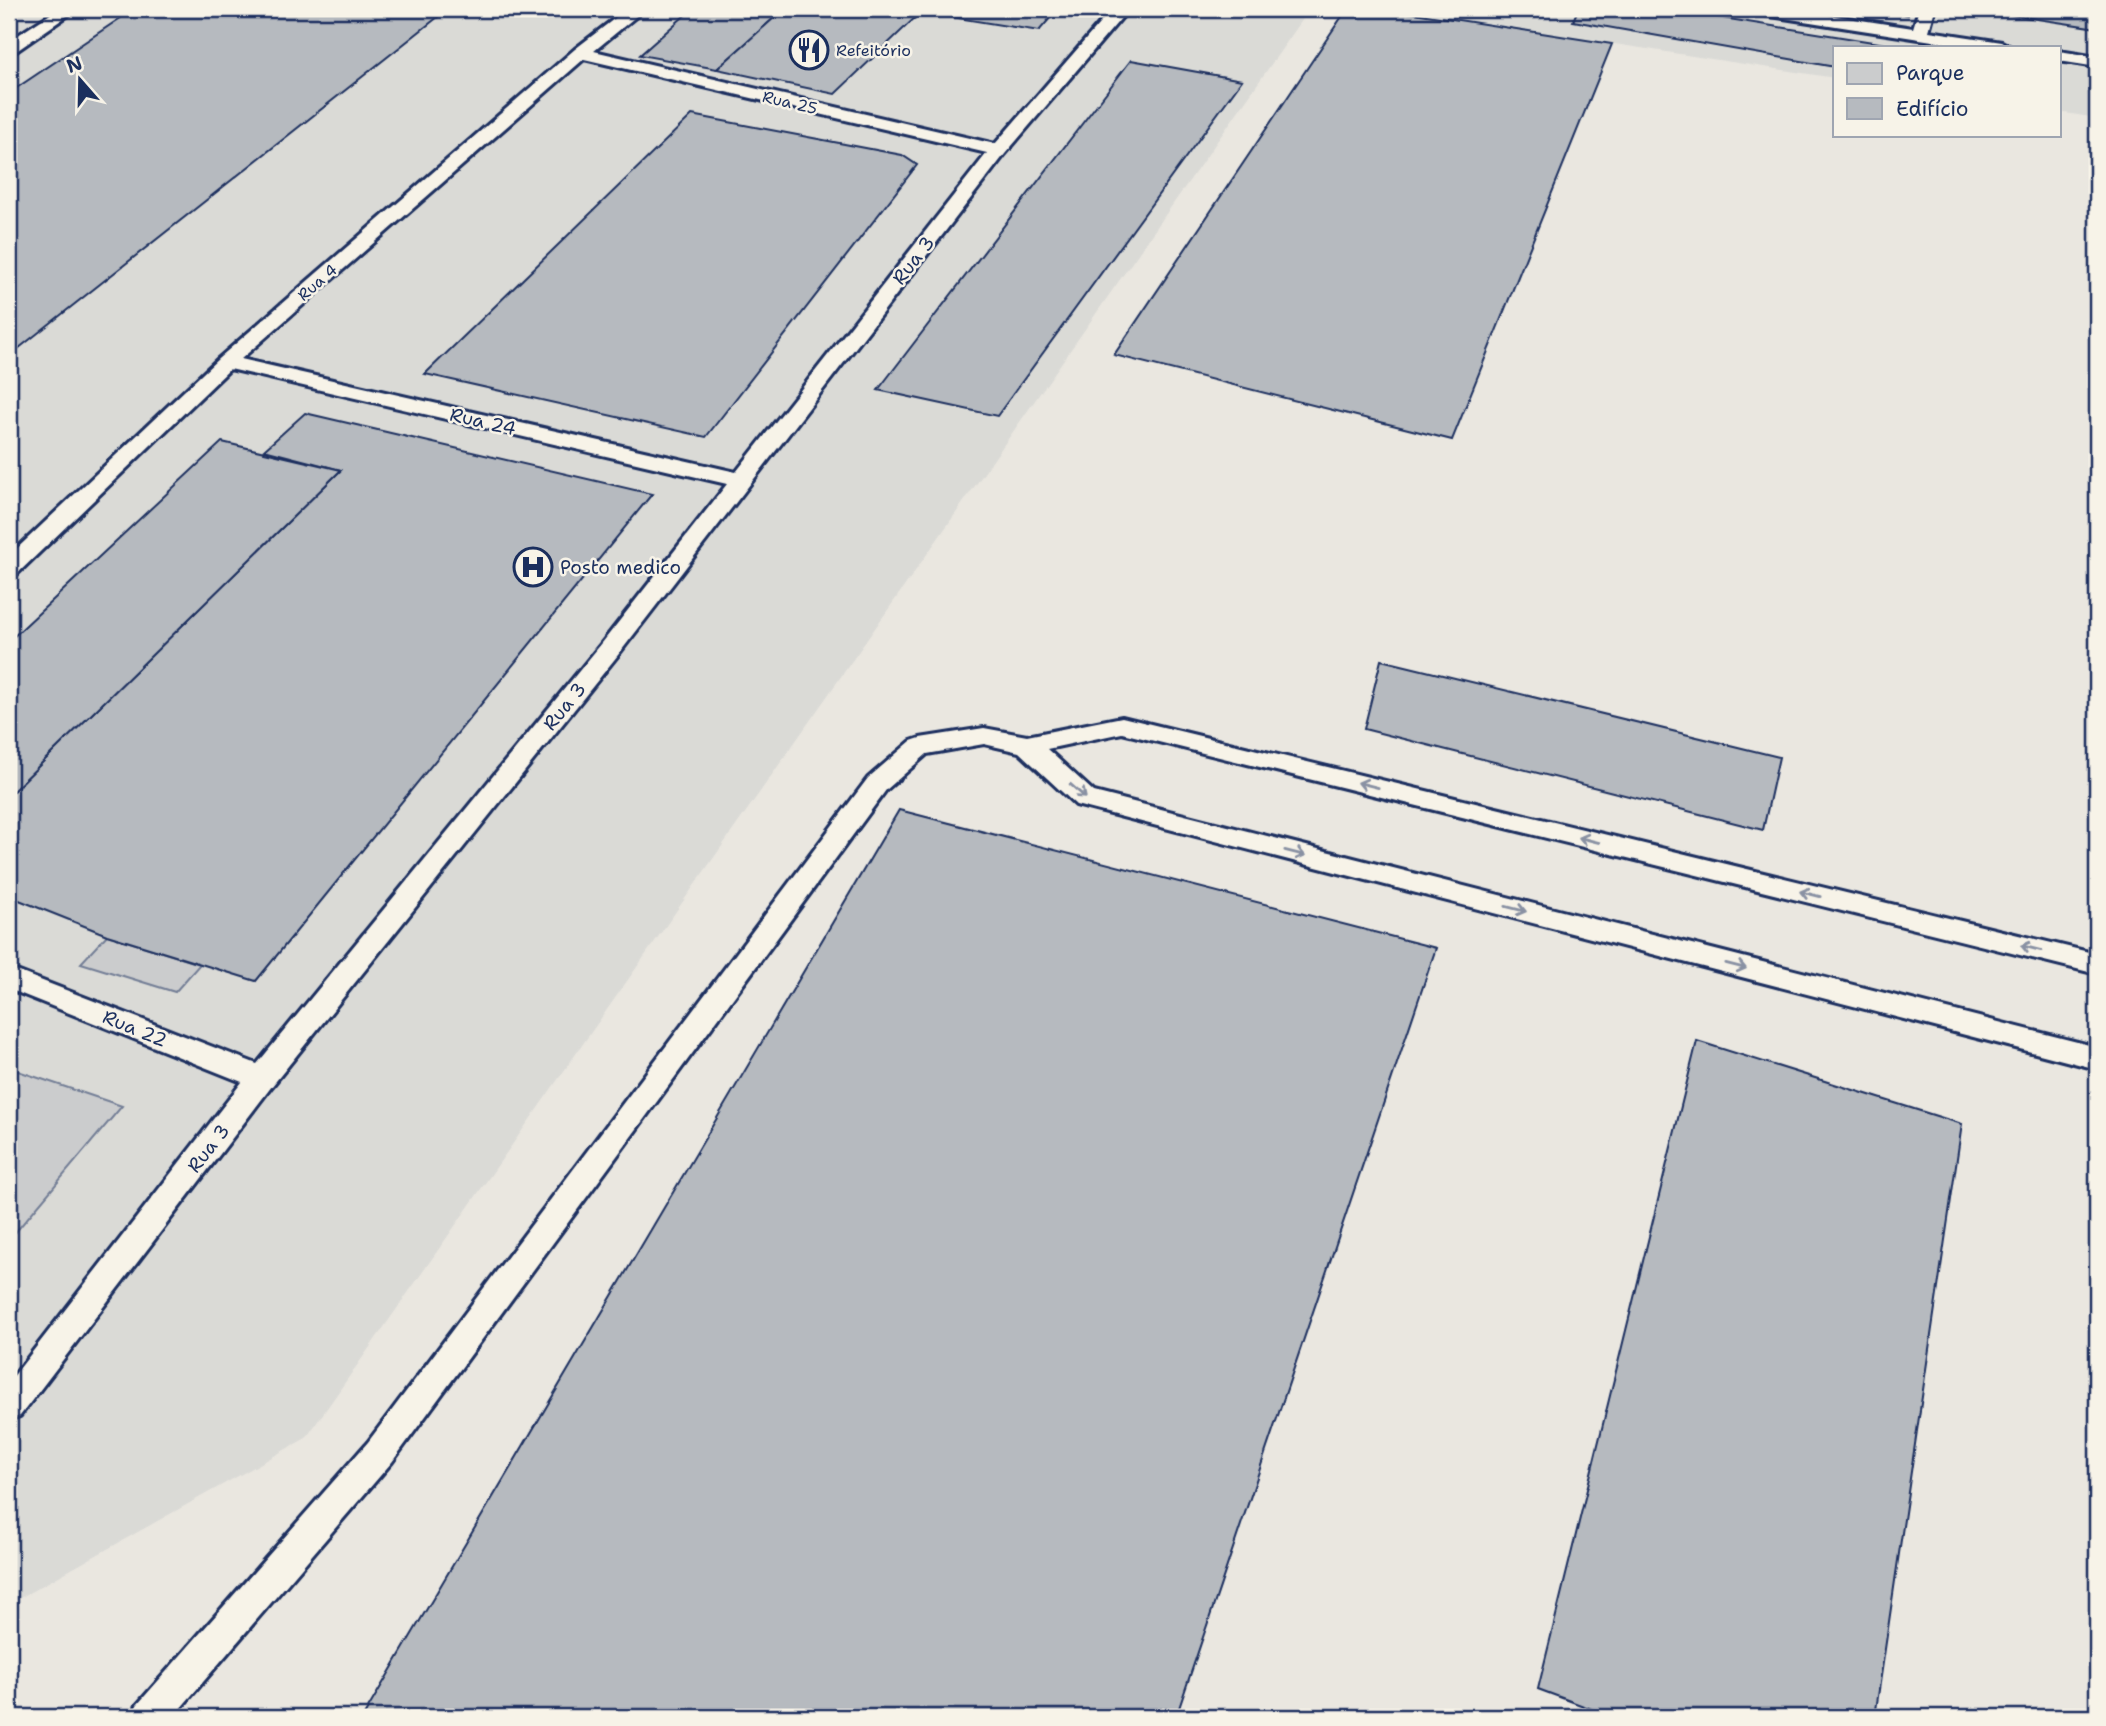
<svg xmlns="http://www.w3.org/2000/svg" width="2106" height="1726" font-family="'Shantell Sans',sans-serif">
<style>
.built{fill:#dadad6}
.green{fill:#cbcccd;stroke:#737e96;stroke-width:2}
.building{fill:#b6babf;stroke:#1b2f5e;stroke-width:2}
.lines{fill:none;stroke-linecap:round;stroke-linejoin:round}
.service-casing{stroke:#1b2f5e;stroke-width:6}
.service{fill:#f7f3e8;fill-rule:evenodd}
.oneway{stroke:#8991a3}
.labels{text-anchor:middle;stroke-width:5;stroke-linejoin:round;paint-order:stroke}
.far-poi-label{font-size:16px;fill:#1b2f5e;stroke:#f7f3e8;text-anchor:start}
.far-street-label{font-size:16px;fill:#1b2f5e;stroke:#f7f3e8}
.street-label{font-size:19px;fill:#1b2f5e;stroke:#f7f3e8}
.poi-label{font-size:19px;fill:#1b2f5e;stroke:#f7f3e8;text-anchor:start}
</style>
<rect width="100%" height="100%" fill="#eae7e0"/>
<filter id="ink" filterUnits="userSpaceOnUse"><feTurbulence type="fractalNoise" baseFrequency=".0143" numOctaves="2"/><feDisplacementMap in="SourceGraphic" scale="14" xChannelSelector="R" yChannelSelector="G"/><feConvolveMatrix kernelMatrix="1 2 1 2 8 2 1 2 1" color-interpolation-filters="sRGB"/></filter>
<g filter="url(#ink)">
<!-- built -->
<g class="built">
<path d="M 9,9 L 1310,9 L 306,1438 L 9,1604 Z"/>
<path d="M 1388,9 L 2097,9 L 2097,118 L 2059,112 L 2059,47 L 1835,47 L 1835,78 Z"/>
</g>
<!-- green -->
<g class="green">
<path d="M 107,935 L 200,964 L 175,992 L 81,963 Z"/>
<path d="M 9,1068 L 122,1106 L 9,1240 Z"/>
</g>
<!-- building -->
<g class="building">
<path d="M 134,9 L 448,9 L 9,356 L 9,93 Z"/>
<path d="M 692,9 L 784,9 L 717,69 L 640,55 Z"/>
<path d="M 784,9 L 1058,9 L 1039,31 L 921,12 L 835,94 L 717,69 Z"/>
<path d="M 1347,9 L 1388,9 L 1612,44 L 1452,440 L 1114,355 Z"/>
<path d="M 1578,9 L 1667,9 L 1904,47 L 1835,47 L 1835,67 L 1573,21 Z"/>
<path d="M 1870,9 L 1910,9 L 1908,15 Z"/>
<path d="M 1986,9 L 2097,9 L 2097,28 L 1985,11 Z"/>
<path d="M 1131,60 L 1242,80 L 997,416 L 878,390 Z"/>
<path d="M 692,115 L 902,155 L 917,165 L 706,437 L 425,374 Z"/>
<path d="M 305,413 L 652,494 L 256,981 L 107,935 L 9,896 L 9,795 L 341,470 L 264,450 Z"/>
<path d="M 222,442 L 341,470 L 9,795 L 9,641 Z"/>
<path d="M 1381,660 L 1779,757 L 1763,830 L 1364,729 Z"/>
<path d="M 899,810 L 1436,948 L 1176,1717 L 363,1717 Z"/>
<path d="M 1697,1041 L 1962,1124 L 1875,1717 L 1613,1717 L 1538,1689 Z"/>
</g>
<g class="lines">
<defs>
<g id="service">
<path d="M 58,9 L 77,9 L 15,52 L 9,53 L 9,41 Z"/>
<path d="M 627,9 L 645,9 L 594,51 L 995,144 L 1112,9 L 1129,9 L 1005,154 L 618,655 L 272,1086 L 20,1416 L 9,1420 L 9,1382 L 242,1082 L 9,989 L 9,968 L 257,1064 L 602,643 L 727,484 L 230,369 L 17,574 L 9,576 L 9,556 L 219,358 L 575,49 ZM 584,59 L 987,153 L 736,472 L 241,359 Z"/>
<path d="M 1750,9 L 1789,9 L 1913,28 L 1919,9 L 1935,9 L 1929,31 L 2002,42 L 2011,47 L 1971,47 L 1758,14 Z"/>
<path d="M 2059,51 L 2097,57 L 2097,67 L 2059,61 Z"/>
<path d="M 1122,717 L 2097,954 L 2097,974 L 1122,733 L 1047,749 L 1094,792 L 2097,1047 L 2097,1069 L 1076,805 L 1019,752 L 984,744 L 927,754 L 886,790 L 392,1462 L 173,1717 L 132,1717 L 137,1705 L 368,1442 L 868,778 L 911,741 L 920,738 L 984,728 L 1027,736 Z"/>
</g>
</defs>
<!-- service casing -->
<use href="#service" class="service-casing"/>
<!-- service -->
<use href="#service" class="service"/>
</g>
<!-- one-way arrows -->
<defs><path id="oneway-shaft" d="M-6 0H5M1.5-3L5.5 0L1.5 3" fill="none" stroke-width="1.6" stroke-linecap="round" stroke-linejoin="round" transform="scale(1.75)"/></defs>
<g class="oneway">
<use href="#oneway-shaft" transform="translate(1368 785) rotate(-166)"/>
<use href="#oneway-shaft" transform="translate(1078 791) rotate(41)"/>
<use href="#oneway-shaft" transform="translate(1589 840) rotate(-166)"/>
<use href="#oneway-shaft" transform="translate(1295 853) rotate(14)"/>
<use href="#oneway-shaft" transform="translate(1810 894) rotate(-166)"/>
<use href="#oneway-shaft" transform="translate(1516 909) rotate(14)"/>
<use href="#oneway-shaft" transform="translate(2031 948) rotate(-166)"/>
<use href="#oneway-shaft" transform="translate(1736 966) rotate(14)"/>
</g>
</g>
<!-- icons -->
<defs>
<symbol id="restaurant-ring" viewBox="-11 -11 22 22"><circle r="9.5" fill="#f7f3e8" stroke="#1b2f5e" stroke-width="1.5"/><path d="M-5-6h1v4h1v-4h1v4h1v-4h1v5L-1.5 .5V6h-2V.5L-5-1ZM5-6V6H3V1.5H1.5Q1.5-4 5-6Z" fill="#1b2f5e"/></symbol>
<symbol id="hospital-ring" viewBox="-11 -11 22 22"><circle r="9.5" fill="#f7f3e8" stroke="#1b2f5e" stroke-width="1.5"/><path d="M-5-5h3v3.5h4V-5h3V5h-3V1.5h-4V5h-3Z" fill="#1b2f5e"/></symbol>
</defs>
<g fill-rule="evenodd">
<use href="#restaurant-ring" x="787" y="28" width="44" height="44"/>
<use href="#hospital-ring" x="511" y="545" width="44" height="44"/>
</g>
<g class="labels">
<!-- far-poi labels -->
<g class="far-poi-label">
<text x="836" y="56">Refeitório</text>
</g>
<!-- far-street labels -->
<g class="far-street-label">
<text transform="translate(790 102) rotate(13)" y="6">Rua 25</text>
<text transform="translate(317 282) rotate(-41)" y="6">Rua 4</text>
</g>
<!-- street labels -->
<g class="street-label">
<text transform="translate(913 260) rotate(-52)" y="7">Rua 3</text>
<text transform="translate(483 421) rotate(13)" y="7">Rua 24</text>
<text transform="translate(564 706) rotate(-51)" y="7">Rua 3</text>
<text transform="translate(135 1028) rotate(22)" y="7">Rua 22</text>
<text transform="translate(208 1148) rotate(-52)" y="7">Rua 3</text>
</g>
<!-- poi labels -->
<g class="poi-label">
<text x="560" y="574">Posto medico</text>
</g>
</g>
<!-- margin -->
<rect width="2106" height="1726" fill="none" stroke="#f7f3e8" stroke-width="35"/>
<rect x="18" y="18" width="2071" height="1691" fill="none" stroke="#1b2f5e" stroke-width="2.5" filter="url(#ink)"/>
<!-- legend -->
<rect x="1833" y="46" width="228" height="91" fill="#f7f3e8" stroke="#9fa5b1" stroke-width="2"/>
<rect x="1847" y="63" width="35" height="21" fill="#cbcccd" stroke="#9fa5b1" stroke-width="2"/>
<text x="1896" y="80" font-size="21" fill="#1b2f5e">Parque</text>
<rect x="1847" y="98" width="35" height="21" fill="#b6babf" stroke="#9fa5b1" stroke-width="2"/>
<text x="1896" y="116" font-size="21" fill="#1b2f5e">Edifício</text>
<!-- north arrow -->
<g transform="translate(80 80) rotate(340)" stroke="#f7f3e8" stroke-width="5" paint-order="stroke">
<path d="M0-5L12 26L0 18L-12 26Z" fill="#1b2f5e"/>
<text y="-10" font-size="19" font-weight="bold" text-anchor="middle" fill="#1b2f5e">N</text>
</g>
</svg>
